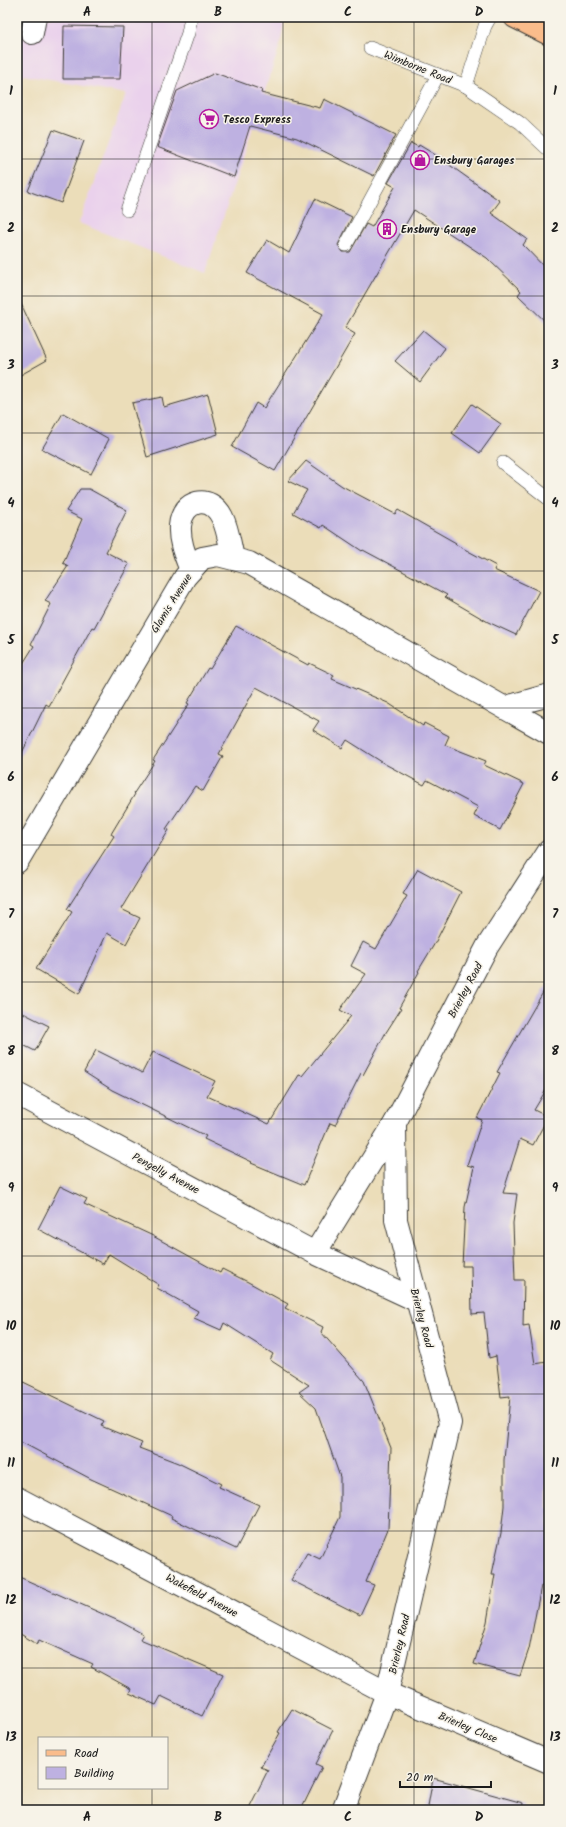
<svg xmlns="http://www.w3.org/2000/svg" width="566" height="1827" font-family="Kalam,sans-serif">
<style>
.built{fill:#ead1ec}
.building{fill:#beb1e1}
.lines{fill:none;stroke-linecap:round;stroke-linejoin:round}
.lane-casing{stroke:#3b3934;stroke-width:14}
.street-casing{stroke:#3b3934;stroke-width:24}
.primary-casing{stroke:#3b3934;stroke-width:24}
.lane{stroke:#fff;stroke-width:13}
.street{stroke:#fff;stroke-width:22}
.primary{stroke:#fabc8b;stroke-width:22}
.grid{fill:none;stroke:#1c1c1c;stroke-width:1;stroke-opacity:0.55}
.labels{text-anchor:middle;stroke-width:3;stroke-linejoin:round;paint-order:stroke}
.street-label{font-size:11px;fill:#1c1c1c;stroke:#f7f3e8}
.poi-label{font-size:11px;font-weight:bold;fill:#1c1c1c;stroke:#f7f3e8;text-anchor:start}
.neatline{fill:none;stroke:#1c1c1c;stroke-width:1.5}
.grid-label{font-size:13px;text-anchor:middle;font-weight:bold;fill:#1c1c1c}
</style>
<rect width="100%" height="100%" fill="#f7f3e8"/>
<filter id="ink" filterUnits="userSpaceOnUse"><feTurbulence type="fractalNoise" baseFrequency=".025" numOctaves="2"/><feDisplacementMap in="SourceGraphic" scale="8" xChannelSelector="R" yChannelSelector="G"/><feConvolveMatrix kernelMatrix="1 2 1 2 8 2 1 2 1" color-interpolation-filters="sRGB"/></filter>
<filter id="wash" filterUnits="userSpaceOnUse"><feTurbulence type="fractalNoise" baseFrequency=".012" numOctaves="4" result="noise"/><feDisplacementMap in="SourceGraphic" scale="16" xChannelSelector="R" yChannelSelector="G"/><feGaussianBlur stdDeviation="0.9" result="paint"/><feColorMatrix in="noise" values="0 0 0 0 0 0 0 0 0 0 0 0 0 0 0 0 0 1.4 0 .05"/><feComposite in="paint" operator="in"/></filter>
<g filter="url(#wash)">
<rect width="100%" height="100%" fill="#ebddb9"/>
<!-- built -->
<path class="built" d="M 17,17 L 285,17 L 280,45 L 205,273 L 79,223 L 126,94 L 23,75 L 17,89 Z"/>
<g id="blocks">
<!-- building -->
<g class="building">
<path d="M 64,26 L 123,27 L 120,79 L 63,79 Z"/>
<path d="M 215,73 L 262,90 L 261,93 L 320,108 L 324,99 L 396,135 L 374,176 L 297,138 L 250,126 L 234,177 L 157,147 L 177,91 Z"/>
<path d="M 53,130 L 84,141 L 61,203 L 28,191 Z"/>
<path d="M 411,143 L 418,147 L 419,145 L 444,160 L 444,161 L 500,201 L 491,213 L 527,239 L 523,245 L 549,272 L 549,325 L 518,295 L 521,291 L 487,258 L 414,210 L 345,328 L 355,334 L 275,471 L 232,447 L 256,403 L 264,408 L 323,314 L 247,273 L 267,240 L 289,253 L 315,199 L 352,217 L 338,245 L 343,252 L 350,252 L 366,224 L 372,227 L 395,187 L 388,183 Z"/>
<path d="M 17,295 L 47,360 L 17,377 Z"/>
<path d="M 423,330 L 445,348 L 420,382 L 395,361 Z"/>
<path d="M 208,394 L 218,434 L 147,457 L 132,403 L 162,397 L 164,407 Z"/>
<path d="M 472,404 L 501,424 L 480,453 L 452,433 Z"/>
<path d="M 63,413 L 109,439 L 91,474 L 42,449 Z"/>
<path d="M 306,461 L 342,486 L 395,514 L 398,510 L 456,543 L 455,544 L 496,566 L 494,570 L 539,591 L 516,635 L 488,622 L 445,597 L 447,595 L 363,550 L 362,551 L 323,525 L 321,528 L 293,513 L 307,490 L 288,481 Z"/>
<path d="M 80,489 L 89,489 L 127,510 L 106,552 L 129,564 L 94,628 L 92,627 L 49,706 L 46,704 L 17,763 L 17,673 L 34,646 L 31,644 L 51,604 L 45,601 L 68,566 L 63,563 L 82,519 L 66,511 Z"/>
<path d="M 236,626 L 308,665 L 309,663 L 334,675 L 332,679 L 388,703 L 423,726 L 424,723 L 449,736 L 445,745 L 486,761 L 484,765 L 524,784 L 500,830 L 474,816 L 478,807 L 427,780 L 424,785 L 385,764 L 347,740 L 342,748 L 313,730 L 319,721 L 256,687 L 219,754 L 223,756 L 203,791 L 195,786 L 166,829 L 169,830 L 121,909 L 140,918 L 126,944 L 107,933 L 79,994 L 36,969 L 72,912 L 67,909 L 114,836 L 111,834 L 135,794 L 134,793 L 155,761 L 153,760 L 189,704 L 187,703 L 208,668 L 210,669 Z"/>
<path d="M 418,869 L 461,892 L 435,943 L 418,971 L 419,972 L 399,1008 L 401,1009 L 385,1034 L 363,1075 L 361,1073 L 335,1125 L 330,1123 L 304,1185 L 251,1163 L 252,1162 L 204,1139 L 206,1136 L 112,1090 L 84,1072 L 96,1050 L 142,1073 L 153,1052 L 215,1081 L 207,1096 L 269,1124 L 299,1075 L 302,1076 L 351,1016 L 340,1010 L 366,974 L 351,966 L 363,942 L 376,949 L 407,896 L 403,894 Z"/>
<path d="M 549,982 L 549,1085 L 534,1110 L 548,1117 L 533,1145 L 520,1139 L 503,1193 L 517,1194 L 513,1223 L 515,1280 L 524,1280 L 523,1326 L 529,1325 L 535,1364 L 547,1362 L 549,1376 L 549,1441 L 547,1441 L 547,1508 L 549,1508 L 549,1588 L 541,1586 L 529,1649 L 520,1676 L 474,1664 L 487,1622 L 495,1574 L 492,1574 L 501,1533 L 504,1506 L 504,1460 L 510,1396 L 501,1397 L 496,1356 L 489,1358 L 484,1313 L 472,1314 L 471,1266 L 462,1266 L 465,1207 L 474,1167 L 467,1165 L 482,1120 L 477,1118 L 500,1073 L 497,1072 Z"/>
<path d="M 17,1010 L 49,1026 L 35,1051 L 17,1042 Z"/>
<path d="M 60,1186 L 87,1199 L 84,1204 L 151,1235 L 220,1273 L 222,1269 L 248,1282 L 288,1304 L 285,1308 L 323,1327 L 321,1332 L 364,1381 L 391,1448 L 388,1529 L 366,1582 L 374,1585 L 360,1615 L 291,1580 L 307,1553 L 320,1559 L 340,1517 L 340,1477 L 316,1408 L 299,1392 L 309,1385 L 270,1360 L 273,1354 L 224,1323 L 221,1330 L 194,1318 L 198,1311 L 157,1288 L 159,1285 L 109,1254 L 103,1264 L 38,1229 Z"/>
<path d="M 17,1379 L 104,1421 L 101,1426 L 142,1443 L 139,1448 L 178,1463 L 221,1484 L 219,1487 L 259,1505 L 236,1549 L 171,1518 L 172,1516 L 91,1479 L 17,1440 Z"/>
<path d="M 17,1576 L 121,1622 L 143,1634 L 140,1639 L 223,1674 L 202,1716 L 161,1696 L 156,1705 L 129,1693 L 131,1689 L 91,1667 L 93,1664 L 39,1640 L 37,1644 L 17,1632 Z"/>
<path d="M 292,1709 L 333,1730 L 316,1764 L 322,1767 L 301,1810 L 248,1810 L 268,1770 L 261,1767 L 280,1733 L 278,1732 Z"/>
<path d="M 433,1778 L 523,1803 L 522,1810 L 444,1810 L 428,1806 Z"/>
</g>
</g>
</g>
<g filter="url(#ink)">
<use href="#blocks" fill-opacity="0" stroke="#3b3934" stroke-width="1"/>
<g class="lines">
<defs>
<g id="lane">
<path d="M 490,17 L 485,26 L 466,86 L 520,123 L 549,150"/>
<path d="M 370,48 L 466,86"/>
<path d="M 127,210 L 188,33 L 191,17"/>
<path d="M 346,245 L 438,75"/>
<path d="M 503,463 L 549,499"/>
</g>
<g id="street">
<path d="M 32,33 L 35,17"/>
<path d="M 191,570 C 185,555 179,542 180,526 C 182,500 210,493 222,517 C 228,529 230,545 233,558"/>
<path d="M 506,707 L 549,695"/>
<path d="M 17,862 L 185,577 L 202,558 L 218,555 L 249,563 L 549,733"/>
<path d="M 17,1094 L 315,1253 L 395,1123"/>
<path d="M 315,1253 L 416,1300"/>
<path d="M 17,1498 L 387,1693 L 549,1762"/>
<path d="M 343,1810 L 387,1693 L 450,1423 L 396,1220 L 395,1123 L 487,947 L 549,851"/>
</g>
<path id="primary" d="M 515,17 L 549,34"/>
</defs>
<!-- lane casing -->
<use href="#lane" class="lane-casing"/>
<!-- street casing -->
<use href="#street" class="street-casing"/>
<!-- primary casing -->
<use href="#primary" class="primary-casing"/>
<!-- lane -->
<use href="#lane" class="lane"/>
<!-- street -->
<use href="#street" class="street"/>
<!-- primary -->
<use href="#primary" class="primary"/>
</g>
</g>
<!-- grid -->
<path class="grid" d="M 152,17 L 152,1738M 283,17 L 283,1810M 414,17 L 414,1810M 17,159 L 549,159M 17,296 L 549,296M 17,433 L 549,433M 17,571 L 549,571M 17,708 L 549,708M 17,845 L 549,845M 17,982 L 549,982M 17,1119 L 549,1119M 17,1256 L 549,1256M 17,1394 L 549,1394M 17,1531 L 549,1531M 17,1668 L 549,1668M 152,1788 L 152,1810"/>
<!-- icons -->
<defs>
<symbol id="supermarket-ring" viewBox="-11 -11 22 22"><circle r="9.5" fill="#f7f3e8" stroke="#b5179e" stroke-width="1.5"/><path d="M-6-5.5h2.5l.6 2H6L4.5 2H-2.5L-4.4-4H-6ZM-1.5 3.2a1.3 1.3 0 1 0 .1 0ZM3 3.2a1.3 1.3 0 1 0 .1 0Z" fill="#b5179e"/></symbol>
<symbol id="shop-ring" viewBox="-11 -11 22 22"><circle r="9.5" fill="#f7f3e8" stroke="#b5179e" stroke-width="1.5"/><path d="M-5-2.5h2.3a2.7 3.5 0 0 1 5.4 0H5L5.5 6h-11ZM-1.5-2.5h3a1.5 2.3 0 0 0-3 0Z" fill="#b5179e"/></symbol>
<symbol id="building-ring" viewBox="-11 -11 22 22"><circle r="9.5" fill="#f7f3e8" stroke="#b5179e" stroke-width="1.5"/><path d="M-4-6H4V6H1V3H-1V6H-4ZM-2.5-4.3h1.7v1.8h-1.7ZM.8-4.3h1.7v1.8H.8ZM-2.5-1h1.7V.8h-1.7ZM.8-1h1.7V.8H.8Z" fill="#b5179e"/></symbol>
</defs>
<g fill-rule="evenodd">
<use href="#supermarket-ring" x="198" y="108" width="22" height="22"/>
<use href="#shop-ring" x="409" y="149" width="22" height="22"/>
<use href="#building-ring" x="376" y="218" width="22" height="22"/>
</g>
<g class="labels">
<!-- street labels -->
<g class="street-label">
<text transform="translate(418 67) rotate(22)" y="4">Wimborne Road</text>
<text transform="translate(171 603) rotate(-58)" y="4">Glamis Avenue</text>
<text transform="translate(465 990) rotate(-62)" y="4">Brierley Road</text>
<text transform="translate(166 1173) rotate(28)" y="4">Pengelly Avenue</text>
<text transform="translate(422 1318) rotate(75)" y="4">Brierley Road</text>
<text transform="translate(202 1595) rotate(28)" y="4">Wakefield Avenue</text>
<text transform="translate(399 1644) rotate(-77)" y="4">Brierley Road</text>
<text transform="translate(468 1727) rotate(23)" y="4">Brierley Close</text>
</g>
<!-- poi labels -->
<g class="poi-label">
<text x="223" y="123">Tesco Express</text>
<text x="434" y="164">Ensbury Garages</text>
<text x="401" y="233">Ensbury Garage</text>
</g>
</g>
<!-- margin -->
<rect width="566" height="1827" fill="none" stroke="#f7f3e8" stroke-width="44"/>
<!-- legend -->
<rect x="38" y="1737" width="130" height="52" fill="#f7f3e8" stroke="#9f9d96"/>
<rect x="46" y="1750" width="20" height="6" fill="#fabc8b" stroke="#9f9d96"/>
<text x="74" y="1757" font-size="12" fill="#1c1c1c">Road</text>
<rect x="46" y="1767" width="20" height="12" fill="#beb1e1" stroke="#9f9d96"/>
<text x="74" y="1777" font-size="12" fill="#1c1c1c">Building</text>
<!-- scale -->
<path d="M400 1781v6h91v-6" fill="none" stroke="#1c1c1c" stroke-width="2"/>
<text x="406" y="1781" font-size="12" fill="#1c1c1c" stroke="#f7f3e8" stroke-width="3" paint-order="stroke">20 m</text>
<rect x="22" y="22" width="522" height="1783" class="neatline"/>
<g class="grid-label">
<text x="87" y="16">A</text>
<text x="218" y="16">B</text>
<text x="348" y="16">C</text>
<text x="479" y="16">D</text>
<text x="11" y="95">1</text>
<text x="555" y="95">1</text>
<text x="11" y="232">2</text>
<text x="555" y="232">2</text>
<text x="11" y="369">3</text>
<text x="555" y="369">3</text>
<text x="11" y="507">4</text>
<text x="555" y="507">4</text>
<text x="11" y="644">5</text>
<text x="555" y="644">5</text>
<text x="11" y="781">6</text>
<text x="555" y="781">6</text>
<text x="11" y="918">7</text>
<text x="555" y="918">7</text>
<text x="11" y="1055">8</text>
<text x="555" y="1055">8</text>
<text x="11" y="1192">9</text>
<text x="555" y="1192">9</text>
<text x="11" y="1330">10</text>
<text x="555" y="1330">10</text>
<text x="11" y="1467">11</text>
<text x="555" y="1467">11</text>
<text x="11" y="1604">12</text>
<text x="555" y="1604">12</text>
<text x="11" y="1741">13</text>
<text x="555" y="1741">13</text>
<text x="87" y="1821">A</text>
<text x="218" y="1821">B</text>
<text x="348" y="1821">C</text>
<text x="479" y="1821">D</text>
</g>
</svg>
